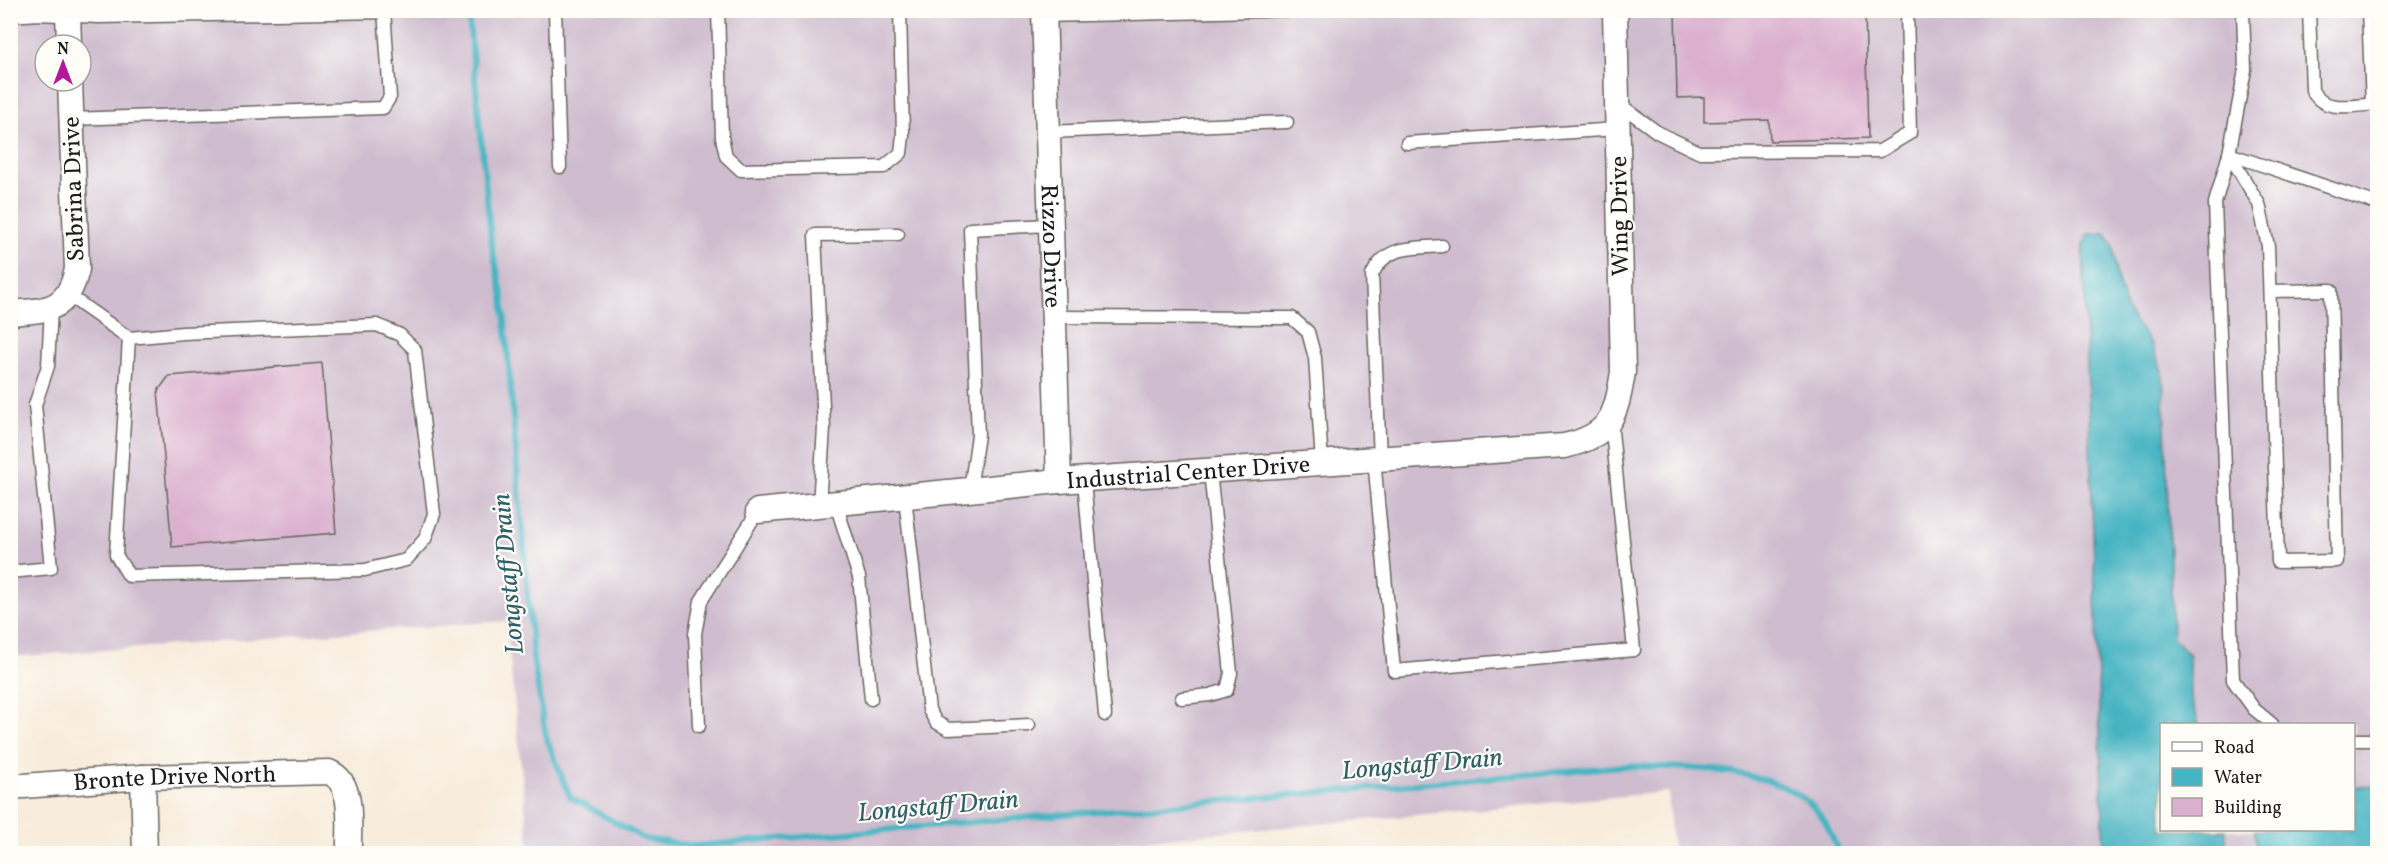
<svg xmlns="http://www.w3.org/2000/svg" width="2388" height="864" font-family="Vollkorn,serif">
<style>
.industrial{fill:#cfbdcf;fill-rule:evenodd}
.water{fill:#46b4c2;stroke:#31686f;stroke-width:1.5}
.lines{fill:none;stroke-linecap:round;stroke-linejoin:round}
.stream{stroke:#46b4c2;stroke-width:6}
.building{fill:#dbb0cf}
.lane-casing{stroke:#69655f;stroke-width:15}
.street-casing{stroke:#69655f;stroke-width:27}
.lane{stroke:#fff;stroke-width:12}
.street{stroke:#fff;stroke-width:24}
.labels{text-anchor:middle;stroke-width:4.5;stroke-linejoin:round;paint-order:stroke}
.street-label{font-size:24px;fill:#1c1c1c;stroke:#fdfcf7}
.water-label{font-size:26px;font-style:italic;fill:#2f6067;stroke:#fdfcf7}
</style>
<rect width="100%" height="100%" fill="#fdfcf7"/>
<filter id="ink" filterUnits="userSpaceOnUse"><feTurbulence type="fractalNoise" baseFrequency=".0167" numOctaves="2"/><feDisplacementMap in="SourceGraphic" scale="12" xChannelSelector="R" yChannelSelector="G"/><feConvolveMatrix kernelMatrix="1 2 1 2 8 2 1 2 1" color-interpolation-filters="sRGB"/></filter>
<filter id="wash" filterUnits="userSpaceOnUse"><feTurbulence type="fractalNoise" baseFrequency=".008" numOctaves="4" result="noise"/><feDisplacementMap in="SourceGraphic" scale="24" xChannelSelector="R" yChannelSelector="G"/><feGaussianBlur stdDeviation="1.35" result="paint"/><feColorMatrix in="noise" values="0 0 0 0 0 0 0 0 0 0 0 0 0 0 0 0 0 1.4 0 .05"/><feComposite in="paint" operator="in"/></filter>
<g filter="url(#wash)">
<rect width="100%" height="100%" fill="#f8ecdc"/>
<!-- industrial -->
<path class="industrial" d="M 11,11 L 2377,11 L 2377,853 L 1673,853 L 1668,792 L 1002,853 L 530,853 L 506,621 L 11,657 ZM 45,45 L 81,45 L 81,81 L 45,81 ZM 2162,724 L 2354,724 L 2354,830 L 2162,830 Z"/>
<!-- water -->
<g class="water">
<path d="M 2089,234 L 2106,234 L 2113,246 L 2117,278 L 2127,311 L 2152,345 L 2163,373 L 2173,638 L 2189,655 L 2190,696 L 2199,724 L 2162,724 L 2162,830 L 2226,830 L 2226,853 L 2104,853 L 2083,245 Z"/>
<path d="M 2377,786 L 2377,853 L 2256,853 L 2255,830 L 2354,830 L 2354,787 Z"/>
</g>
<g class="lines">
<!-- stream -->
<path class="stream" d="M 468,10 L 492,248 L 503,297 L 533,658 L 546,737 L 570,797 L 645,839 L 695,846 L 1624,766 C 1681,768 1784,764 1821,816 C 1829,826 1834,842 1839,854"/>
</g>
<g id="blocks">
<!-- building -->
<g class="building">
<path d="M 1675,10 L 1865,10 L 1868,138 L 1770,141 L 1769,120 L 1704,122 L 1704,97 L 1677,98 Z"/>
<path d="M 322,363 L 336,533 L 172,547 L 158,391 L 169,376 Z"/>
</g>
</g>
</g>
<g filter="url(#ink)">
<use href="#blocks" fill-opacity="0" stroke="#69655f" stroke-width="1.5"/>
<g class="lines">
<defs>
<g id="lane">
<path d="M 555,10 L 560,167"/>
<path d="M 718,10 L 722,137 L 726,156 L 741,170 L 884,167 L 901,153 L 903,135 L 900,10"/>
<path d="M 2243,10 L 2245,70 L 2229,154 L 2215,203 L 2233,680 L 2254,709 L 2272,724"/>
<path d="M 2309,10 L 2312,90 C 2323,114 2354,105 2378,104"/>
<path d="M 2368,10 L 2372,104"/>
<path d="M 10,16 L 39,14 L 98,17 L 384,12"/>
<path d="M 1044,16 L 1300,10"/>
<path d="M 1618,103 L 1657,132 L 1698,152 L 1880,151 L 1910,133 L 1907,10"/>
<path d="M 71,119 L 383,108 L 390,97 L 384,10"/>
<path d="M 1048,132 L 1287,122"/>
<path d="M 1407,143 L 1617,129"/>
<path d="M 2229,154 L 2259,204 L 2268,246 L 2278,562 L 2337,561 L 2331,290 L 2272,291"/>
<path d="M 2229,154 L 2378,204"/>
<path d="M 68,295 L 129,338 L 183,333 L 377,325 L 400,335 L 415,350 L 434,514 L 425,539 L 406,560 L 365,570 L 129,576 L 116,555 L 129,338"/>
<path d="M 1053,317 L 1292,318 L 1308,332 L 1315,358 L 1322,463"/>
<path d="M 1374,459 L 1394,671 L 1634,650 L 1611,421"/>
<path d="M 1380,459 L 1372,275 C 1386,244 1413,249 1442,246"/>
<path d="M 1084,480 L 1105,715"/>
<path d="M 970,490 L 978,435 L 970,229 L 1050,225"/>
<path d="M 905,497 L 929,710 L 936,722 L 948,729 L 1029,725"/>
<path d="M 836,504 L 859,577 L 871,699"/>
<path d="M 819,505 L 824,428 L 815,235 L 898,234"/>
<path d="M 10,572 L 51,568 L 35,405 L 48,366 L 51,308"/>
<path d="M 1182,698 L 1210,695 L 1227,690 L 1231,673 L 1210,471"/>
<path d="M 699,726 L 695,634 L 701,601 L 758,511"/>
<path d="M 2354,740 L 2378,740"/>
</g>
<g id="street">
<path d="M 68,10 L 69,45"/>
<path id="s1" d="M 1044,10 L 1059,481"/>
<path d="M 10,313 C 48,310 68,311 77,269 L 70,81"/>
<path id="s2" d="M 758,511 L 1059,481 L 1564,446 C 1611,436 1616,416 1623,372 L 1615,10"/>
<path d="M 143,777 L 145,854"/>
<path id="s3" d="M 10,787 L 143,777 L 329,772 C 356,783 348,829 349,854"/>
</g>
</defs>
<!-- lane casing -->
<use href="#lane" class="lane-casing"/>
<!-- street casing -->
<use href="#street" class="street-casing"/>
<!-- lane -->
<use href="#lane" class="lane"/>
<!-- street -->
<use href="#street" class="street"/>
</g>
</g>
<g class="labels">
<!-- street labels -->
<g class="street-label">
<text transform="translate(73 189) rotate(-92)" y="8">Sabrina Drive</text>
<text transform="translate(1619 216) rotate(-91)" y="8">Wing Drive</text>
<text dy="8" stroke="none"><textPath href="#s1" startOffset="236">Rizzo Drive</textPath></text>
<text dy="8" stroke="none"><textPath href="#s2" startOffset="432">Industrial Center Drive</textPath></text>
<text dy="8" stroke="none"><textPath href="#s3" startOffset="165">Bronte Drive North</textPath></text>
</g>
<!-- water labels -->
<g class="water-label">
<text transform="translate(507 574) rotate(-95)" y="9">Longstaff Drain</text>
<text transform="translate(1422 763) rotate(-5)" y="9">Longstaff Drain</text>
<text transform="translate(938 805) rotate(-5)" y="9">Longstaff Drain</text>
</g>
</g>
<!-- margin -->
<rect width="2388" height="864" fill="none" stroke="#fdfcf7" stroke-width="36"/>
<!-- legend -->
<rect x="2160" y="723" width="195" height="108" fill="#fdfcf7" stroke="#a3a29f" stroke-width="1.5"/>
<rect x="2172" y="742" width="30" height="9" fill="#ffffff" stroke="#a3a29f" stroke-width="1.5"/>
<text x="2214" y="753" font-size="18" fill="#1c1c1c">Road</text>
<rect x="2172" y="768" width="30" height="18" fill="#46b4c2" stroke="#a3a29f" stroke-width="1.5"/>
<text x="2214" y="783" font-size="18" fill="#1c1c1c">Water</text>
<rect x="2172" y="798" width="30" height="18" fill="#dbb0cf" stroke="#a3a29f" stroke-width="1.5"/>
<text x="2214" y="813" font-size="18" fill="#1c1c1c">Building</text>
<!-- north arrow -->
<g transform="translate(63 63)"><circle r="28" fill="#fdfcf7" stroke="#a3a29f" stroke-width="1.5"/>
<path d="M0-4.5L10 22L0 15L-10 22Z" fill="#b5179e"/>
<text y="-9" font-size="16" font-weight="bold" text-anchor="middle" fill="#1c1c1c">N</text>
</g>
</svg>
